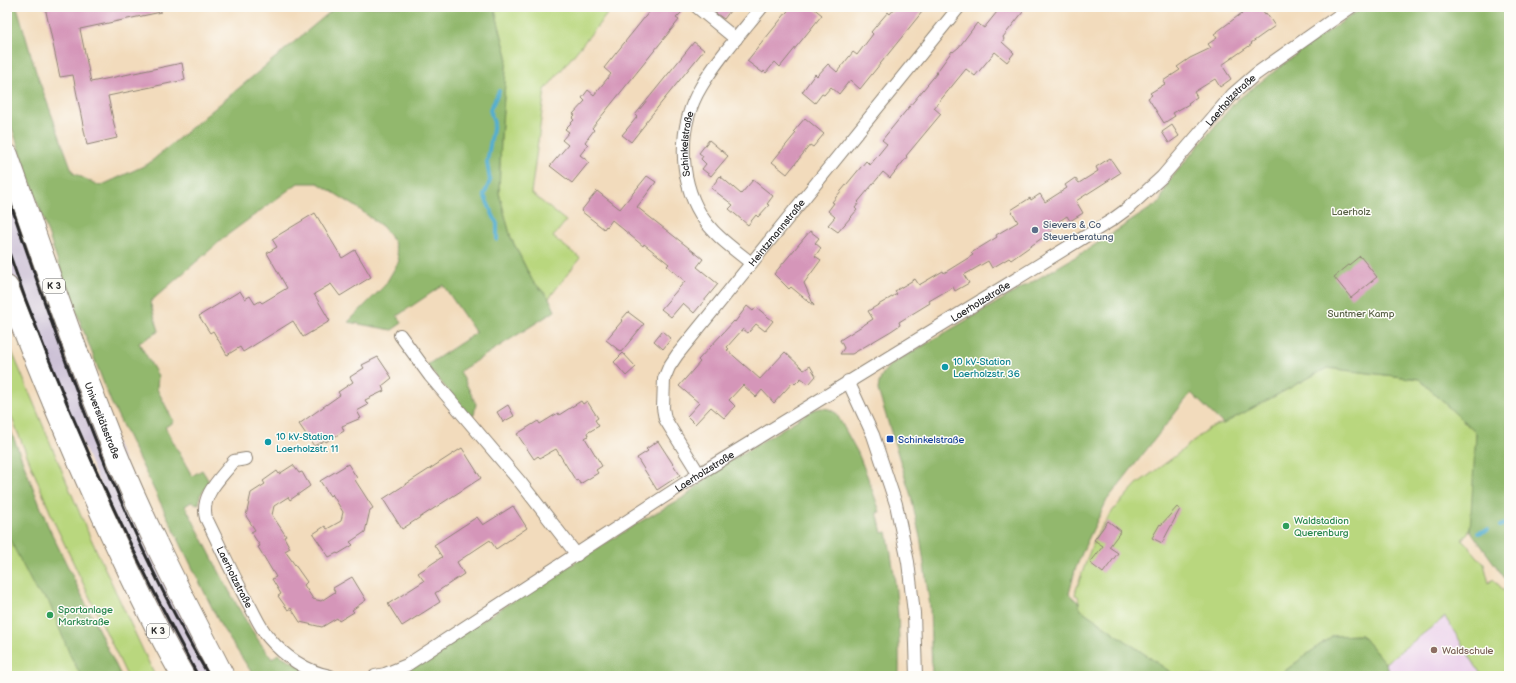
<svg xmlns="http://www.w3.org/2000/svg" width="1516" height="683" font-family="'Balsamiq Sans',sans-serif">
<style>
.built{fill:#ebd1eb}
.industrial{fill:#cbbfd5}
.green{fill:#b9d77e;stroke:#728154}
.forest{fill:#92b86d;stroke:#5e724c}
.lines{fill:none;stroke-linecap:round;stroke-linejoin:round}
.stream{stroke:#52aed0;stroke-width:4}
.building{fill:#d596b9}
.street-casing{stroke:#8e8374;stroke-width:14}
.highway-casing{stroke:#8e8374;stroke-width:24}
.street{stroke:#fff;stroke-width:12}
.highway{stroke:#fff;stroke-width:22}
.rail{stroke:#2b2b2b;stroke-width:3}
.service-dot{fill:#5c6f8a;stroke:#fdfcf7;stroke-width:1.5}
.culture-dot{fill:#0f9aa8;stroke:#fdfcf7;stroke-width:1.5}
.transit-dot{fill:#1a4fb4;stroke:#fdfcf7;stroke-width:1.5}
.leisure-dot{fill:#2e9e5b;stroke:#fdfcf7;stroke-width:1.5}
.education-dot{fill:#8d6e63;stroke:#fdfcf7;stroke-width:1.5}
.labels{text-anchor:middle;stroke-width:3;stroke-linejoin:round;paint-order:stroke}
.shield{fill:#fdfcf7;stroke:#6a6a68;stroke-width:1}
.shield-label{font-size:9px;font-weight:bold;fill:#2b2b2b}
.street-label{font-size:10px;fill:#2b2b2b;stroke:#fdfcf7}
.park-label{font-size:10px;fill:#565f44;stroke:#fdfcf7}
.service-label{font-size:10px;fill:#4e5e75;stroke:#fdfcf7;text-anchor:start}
.culture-label{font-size:10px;fill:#0d838f;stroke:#fdfcf7;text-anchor:start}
.transit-label{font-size:10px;fill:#164399;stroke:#fdfcf7;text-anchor:start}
.leisure-label{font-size:10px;fill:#27864d;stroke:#fdfcf7;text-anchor:start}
.education-label{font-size:10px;fill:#785e54;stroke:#fdfcf7;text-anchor:start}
</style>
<rect width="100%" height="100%" fill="#fdfcf7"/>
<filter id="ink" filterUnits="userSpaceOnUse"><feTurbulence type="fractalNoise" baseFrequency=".025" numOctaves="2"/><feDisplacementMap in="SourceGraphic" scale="8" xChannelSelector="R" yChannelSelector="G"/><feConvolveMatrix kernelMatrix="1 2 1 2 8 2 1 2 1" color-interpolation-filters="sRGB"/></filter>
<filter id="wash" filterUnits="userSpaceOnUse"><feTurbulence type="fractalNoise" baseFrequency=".012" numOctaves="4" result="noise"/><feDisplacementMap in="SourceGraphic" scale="16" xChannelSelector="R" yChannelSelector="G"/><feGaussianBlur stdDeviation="0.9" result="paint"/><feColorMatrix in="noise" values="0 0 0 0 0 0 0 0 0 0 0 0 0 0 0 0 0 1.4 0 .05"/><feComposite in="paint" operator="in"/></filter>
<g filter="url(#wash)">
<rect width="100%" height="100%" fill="#f2dbbc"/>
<!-- built -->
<path class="built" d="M 1445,617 L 1482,676 L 1278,676 L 1385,663 Z"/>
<!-- industrial -->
<path class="industrial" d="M 7,178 L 213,676 L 193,676 L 135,566 L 23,306 L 7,263 Z"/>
<!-- green -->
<g class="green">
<path d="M 494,7 L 613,7 L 545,90 L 531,193 L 566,221 L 553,237 L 580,258 L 549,298 L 532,280 L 511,238 L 499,193 L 501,137 L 507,56 Z"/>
<path d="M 8,342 L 86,528 L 155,676 L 127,676 L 55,524 L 7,406 Z"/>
<path d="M 1327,368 L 1419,379 L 1476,433 L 1472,519 L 1468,534 L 1462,539 L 1484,564 L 1489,583 L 1493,579 L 1509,596 L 1509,676 L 1482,676 L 1445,617 L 1385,663 L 1361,635 L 1332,636 L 1278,676 L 1176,676 L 1080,609 L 1078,596 L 1075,595 L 1076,590 L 1095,537 L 1114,509 L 1137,484 L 1174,457 L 1209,428 L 1223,424 Z"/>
<path d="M 7,452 L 121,676 L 7,676 Z"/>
</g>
<!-- forest -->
<g class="forest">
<path d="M 7,7 L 17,7 L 36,72 L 73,173 L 100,186 L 148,164 L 336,7 L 494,7 L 507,56 L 501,137 L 499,193 L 511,238 L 532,280 L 549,298 L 555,311 L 460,371 L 476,404 L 474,415 L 469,416 L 427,365 L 476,333 L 443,285 L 397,316 L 402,323 L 392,330 L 348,322 L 385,285 L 399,261 L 394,242 L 383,227 L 355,206 L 318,183 L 298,183 L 226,236 L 150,302 L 159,331 L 139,343 L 158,376 L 157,389 L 174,422 L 165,427 L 192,476 L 202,470 L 210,483 L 200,495 L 199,504 L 191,502 L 185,506 C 214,558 236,613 272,659 L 278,654 L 318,676 L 254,676 L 221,626 L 111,402 L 64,280 L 7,113 Z"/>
<path d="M 1364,7 L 1509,7 L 1509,584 L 1470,530 L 1476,433 L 1419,379 L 1327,368 L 1223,424 L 1191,393 L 1107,500 L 1085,546 L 1075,570 L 1069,594 L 1079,603 L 1080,609 L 1176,676 L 932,676 L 930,607 L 921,542 L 911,496 L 878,390 L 879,383 L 883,373 L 890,365 L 1087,250 L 1160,202 L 1168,182 L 1236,101 L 1311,43 Z"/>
<path d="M 821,408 L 829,409 L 836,413 L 858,453 L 868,478 L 880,512 L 877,512 L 882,533 L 887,532 C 897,582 900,625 899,676 L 393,676 L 638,523 L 686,496 L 716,470 L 813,410 Z"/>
<path d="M 7,421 L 48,526 L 121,676 L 81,676 L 70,655 L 48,600 L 36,591 L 7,534 Z"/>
<path d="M 1361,635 L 1385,663 L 1391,676 L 1278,676 L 1332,636 Z"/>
</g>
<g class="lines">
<!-- stream -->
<g class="stream">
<path d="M 497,240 L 497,224 L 484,195 L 490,181 L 487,162 L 494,123 L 490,110 L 499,91"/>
<path d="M 1500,526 L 1509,522"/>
<path d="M 1478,533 L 1488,530"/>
</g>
</g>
<g id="blocks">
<!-- building -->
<g class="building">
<path d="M 45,7 L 90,7 L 90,9 L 101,7 L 161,7 L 161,12 L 80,29 L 91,82 L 182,63 L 185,80 L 108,96 L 117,138 L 87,145 L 73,75 L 60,77 Z"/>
<path d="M 653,7 L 676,7 L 682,12 L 676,18 L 679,20 L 592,128 L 594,130 L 585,142 L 588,145 L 580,155 L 589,162 L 572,183 L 550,166 L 568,145 L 562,140 L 569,132 L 565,129 L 574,120 L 572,118 L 575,115 L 573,114 L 585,101 L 582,98 L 588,90 L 594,95 L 611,74 L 604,68 Z"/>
<path d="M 718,7 L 733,7 L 724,19 L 714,12 Z"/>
<path d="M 791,7 L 812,7 L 822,15 L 780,67 L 775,62 L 766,73 L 764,71 L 763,73 L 747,61 Z"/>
<path d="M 896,7 L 915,7 L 922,12 L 860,89 L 850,80 L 839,94 L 831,87 L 824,95 L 822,94 L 815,103 L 802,92 L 815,74 L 817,76 L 828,64 L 837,72 L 853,52 L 857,55 L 873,34 L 871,32 L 876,26 L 888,12 L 890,14 Z"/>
<path d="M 1001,7 L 1017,7 L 1023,12 L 1003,37 L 1004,39 L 1002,42 L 1014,53 L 1007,62 L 995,52 L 975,76 L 966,69 L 934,108 L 941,114 L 906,156 L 907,157 L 890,178 L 883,172 L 858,202 L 859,203 L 855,208 L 857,210 L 838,232 L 828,225 L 835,217 L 828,211 L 834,203 L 832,202 L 866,161 L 870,165 L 887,144 L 882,140 L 937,73 L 936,73 L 952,51 L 953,52 L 959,47 L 977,23 L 984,28 Z"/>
<path d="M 1250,7 L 1260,7 L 1265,14 L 1266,13 L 1275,26 L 1251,43 L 1252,44 L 1222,65 L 1231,79 L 1220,87 L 1215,79 L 1194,92 L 1197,97 L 1188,103 L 1189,104 L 1173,113 L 1175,116 L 1164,123 L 1148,98 L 1152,95 L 1150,93 L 1165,84 L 1163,81 L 1180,70 L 1177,67 L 1190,58 L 1211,48 L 1208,44 L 1217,38 L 1214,34 Z"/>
<path d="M 694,42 L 704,50 L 645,123 L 646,123 L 631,142 L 622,135 L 637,117 L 635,115 Z"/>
<path d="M 805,118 L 824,134 L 813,147 L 810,145 L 787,174 L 772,162 L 796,133 L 794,131 Z"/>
<path d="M 1172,125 L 1179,136 L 1169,143 L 1162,132 Z"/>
<path d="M 709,140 L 728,156 L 711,176 L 702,169 L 706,164 L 701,159 L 703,156 L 699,153 Z"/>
<path d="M 1110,158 L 1120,173 L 1076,201 L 1083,213 L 1070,221 L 1067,216 L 1049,228 L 1052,231 L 1011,260 L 1009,258 L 992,268 L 988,261 L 964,275 L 969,283 L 955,291 L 953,287 L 929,301 L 930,303 L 899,322 L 900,325 L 891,331 L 852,354 L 840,354 L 844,348 L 840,340 L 873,319 L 868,311 L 897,294 L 895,291 L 915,279 L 919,285 L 943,271 L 944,273 L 973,255 L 971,253 L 997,237 L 996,235 L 1018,222 L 1011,210 L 1030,198 L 1031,200 L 1040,194 L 1045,202 L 1067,188 L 1065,185 L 1075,178 L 1079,183 L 1098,171 L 1096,167 Z"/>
<path d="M 647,176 L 656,182 L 637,207 L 703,259 L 697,267 L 718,284 L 694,313 L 683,303 L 671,317 L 661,309 L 685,281 L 667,266 L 669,264 L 644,244 L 643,246 L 612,220 L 607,227 L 606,226 L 604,229 L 581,211 L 597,191 L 620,209 Z"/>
<path d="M 720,176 L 741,194 L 753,180 L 773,196 L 767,204 L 769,205 L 758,217 L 756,215 L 748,225 L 729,209 L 733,205 L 711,188 Z"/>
<path d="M 315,213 L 342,258 L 355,250 L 371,277 L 340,296 L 331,284 L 314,294 L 330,321 L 303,337 L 293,321 L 243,352 L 240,347 L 227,355 L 213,331 L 210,333 L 199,316 L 240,291 L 245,299 L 250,296 L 255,304 L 260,301 L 262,303 L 287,288 L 267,253 L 277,247 L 272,239 Z"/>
<path d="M 810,231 L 819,238 L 815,243 L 821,248 L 815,256 L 821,260 L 804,283 L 814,306 L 791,287 L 789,289 L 774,274 Z"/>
<path d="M 1360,256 L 1377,277 L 1351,298 L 1334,277 Z"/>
<path d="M 747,306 L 753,311 L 756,307 L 773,321 L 765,331 L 756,324 L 748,333 L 743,329 L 727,347 L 729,349 L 727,350 L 760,379 L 785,352 L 804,370 L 810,366 L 816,376 L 809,384 L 801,378 L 795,384 L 793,382 L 774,403 L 762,390 L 756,397 L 743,385 L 729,400 L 735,406 L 724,418 L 711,407 L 695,424 L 687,416 L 699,403 L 679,386 L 700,362 L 698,360 L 734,321 L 735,322 Z"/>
<path d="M 628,312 L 644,324 L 621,352 L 606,340 L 622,321 L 621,320 Z"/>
<path d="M 662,331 L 671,339 L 663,349 L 654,341 Z"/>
<path d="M 623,353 L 636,367 L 626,376 L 614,362 Z"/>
<path d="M 378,357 L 392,378 L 382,386 L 384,391 L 365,400 L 368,405 L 357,411 L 361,418 L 342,426 L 344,431 L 326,442 L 325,440 L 314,446 L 299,424 L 340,395 L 338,392 L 353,382 L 350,377 L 364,368 L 362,365 Z"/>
<path d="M 581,401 L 583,404 L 587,401 L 598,418 L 595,420 L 599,426 L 587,433 L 588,436 L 585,438 L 602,466 L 596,470 L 598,473 L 580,484 L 578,480 L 576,481 L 556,449 L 540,458 L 538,456 L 534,459 L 517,434 L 538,421 L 540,424 L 558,413 L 559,415 Z"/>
<path d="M 508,405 L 514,416 L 503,422 L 497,412 Z"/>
<path d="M 658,441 L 680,475 L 657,490 L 637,458 L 648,451 L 646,449 Z"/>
<path d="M 462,448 L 481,478 L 402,529 L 383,499 Z"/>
<path d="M 348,464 L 357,478 L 355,480 L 373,508 L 370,510 L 365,532 L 350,542 L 353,545 L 338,554 L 337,553 L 329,557 L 313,534 L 325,526 L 327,529 L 341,521 L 343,512 L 332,494 L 330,496 L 320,481 Z"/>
<path d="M 293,465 L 299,473 L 302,472 L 310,486 L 290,500 L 288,497 L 274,506 L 272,515 L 286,536 L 284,537 L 290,548 L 285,551 L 307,582 L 304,585 L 313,599 L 321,601 L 335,592 L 333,588 L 352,577 L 366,600 L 352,610 L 354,612 L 339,621 L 337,618 L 322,627 L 300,622 L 291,608 L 288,610 L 278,596 L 281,594 L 272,579 L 276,577 L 258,547 L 260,546 L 251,532 L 255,530 L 246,516 L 251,493 L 265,484 L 263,481 L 277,471 L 279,474 Z"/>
<path d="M 513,506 L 527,528 L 496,549 L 490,540 L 457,562 L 464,574 L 435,593 L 440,602 L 402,626 L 388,604 L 424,581 L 418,573 L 442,557 L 434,545 L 477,517 L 483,525 Z"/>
<path d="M 1177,507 L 1180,509 L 1162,543 L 1152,538 L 1160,524 L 1161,525 Z"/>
<path d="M 1108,521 L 1121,531 L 1109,547 L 1118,553 L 1103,573 L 1090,563 L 1103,546 L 1094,540 Z"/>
</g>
</g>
</g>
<g filter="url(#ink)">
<use href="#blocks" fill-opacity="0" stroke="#8e8374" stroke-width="1"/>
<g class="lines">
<defs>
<g id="street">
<path d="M 697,7 L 736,39"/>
<path id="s1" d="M 751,263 C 734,249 713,235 701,215 C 678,177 678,125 701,87 C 718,58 741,33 762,7"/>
<path d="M 400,335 L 430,376 L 521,483 L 577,555"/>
<path d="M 848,381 L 873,435 L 896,504 L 908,562 L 914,613 L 916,676"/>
<path id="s2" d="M 246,459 L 234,461 C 221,478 200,495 206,518 C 221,548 234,578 250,606 C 256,617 261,629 269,638 C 284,656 307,672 330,676"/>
<path id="s3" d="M 699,474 L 665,419 L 663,408 L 664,379 L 669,367 L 677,355 L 959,7"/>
<path id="s4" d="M 375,676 L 385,674 L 407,665 L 699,474 L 1112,220 L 1127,209 L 1162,177 L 1233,94 L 1256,74 L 1351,7"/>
</g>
<g id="highway">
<path id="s5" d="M 7,155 C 38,242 67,330 101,416 C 135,506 179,591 223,676"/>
<path d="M 7,287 C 44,381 82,474 126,565 C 144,603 162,640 183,676"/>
</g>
</defs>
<!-- street casing -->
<use href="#street" class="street-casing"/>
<!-- highway casing -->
<use href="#highway" class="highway-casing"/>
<!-- street -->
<use href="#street" class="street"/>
<!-- highway -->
<use href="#highway" class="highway"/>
<!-- rail -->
<g class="rail">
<path d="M 7,193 C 63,359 120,525 209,676"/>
<path d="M 7,247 C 13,264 19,281 25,298 C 74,428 132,554 198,676"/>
</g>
</g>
</g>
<!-- markers -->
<circle class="service-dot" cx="1035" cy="230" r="4"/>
<g class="culture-dot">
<circle cx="945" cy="367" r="4"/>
<circle cx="268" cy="442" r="4"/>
</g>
<rect class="transit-dot" x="886" y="435" width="8" height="8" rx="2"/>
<g class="leisure-dot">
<circle cx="1286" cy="526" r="4"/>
<circle cx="50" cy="615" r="4"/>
</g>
<circle class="education-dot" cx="1434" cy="650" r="4"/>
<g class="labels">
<!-- shield labels -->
<g class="shield">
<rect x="43" y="279" width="22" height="14" rx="3"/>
<rect x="147" y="624" width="22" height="14" rx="3"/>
</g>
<g class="shield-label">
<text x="54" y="289">K 3</text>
<text x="158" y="634">K 3</text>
</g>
<!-- street labels -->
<g class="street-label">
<text dy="4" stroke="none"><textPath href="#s4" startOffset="1037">Laerholzstraße</textPath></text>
<text dy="4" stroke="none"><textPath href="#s1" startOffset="144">Schinkelstraße</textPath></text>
<text dy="4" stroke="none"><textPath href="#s3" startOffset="290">Heintzmannstraße</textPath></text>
<text dy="4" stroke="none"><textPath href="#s4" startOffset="713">Laerholzstraße</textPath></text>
<text dy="4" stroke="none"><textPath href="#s5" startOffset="282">Universitätsstraße</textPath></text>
<text dy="4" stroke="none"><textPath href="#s4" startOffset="389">Laerholzstraße</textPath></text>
<text dy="4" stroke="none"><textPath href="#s2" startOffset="144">Laerholzstraße</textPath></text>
</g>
<!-- park labels -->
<g class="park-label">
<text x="1351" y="215">Laerholz</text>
<text x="1361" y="317">Suntmer Kamp</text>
</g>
<!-- service labels -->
<g class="service-label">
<text x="1043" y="228">Sievers &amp; Co<tspan x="1043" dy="12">Steuerberatung</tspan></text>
</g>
<!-- culture labels -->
<g class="culture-label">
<text x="953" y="365">10 kV-Station<tspan x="953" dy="12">Laerholzstr. 36</tspan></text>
<text x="276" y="440">10 kV-Station<tspan x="276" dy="12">Laerholzstr. 11</tspan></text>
</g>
<!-- transit labels -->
<g class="transit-label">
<text x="898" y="443">Schinkelstraße</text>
</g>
<!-- leisure labels -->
<g class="leisure-label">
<text x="1294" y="524">Waldstadion<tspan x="1294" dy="12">Querenburg</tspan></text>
<text x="58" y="613">Sportanlage<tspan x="58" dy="12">Markstraße</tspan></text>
</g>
<!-- education labels -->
<g class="education-label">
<text x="1442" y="654">Waldschule</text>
</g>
</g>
<!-- margin -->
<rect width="1516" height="683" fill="none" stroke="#fdfcf7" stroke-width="24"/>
</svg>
